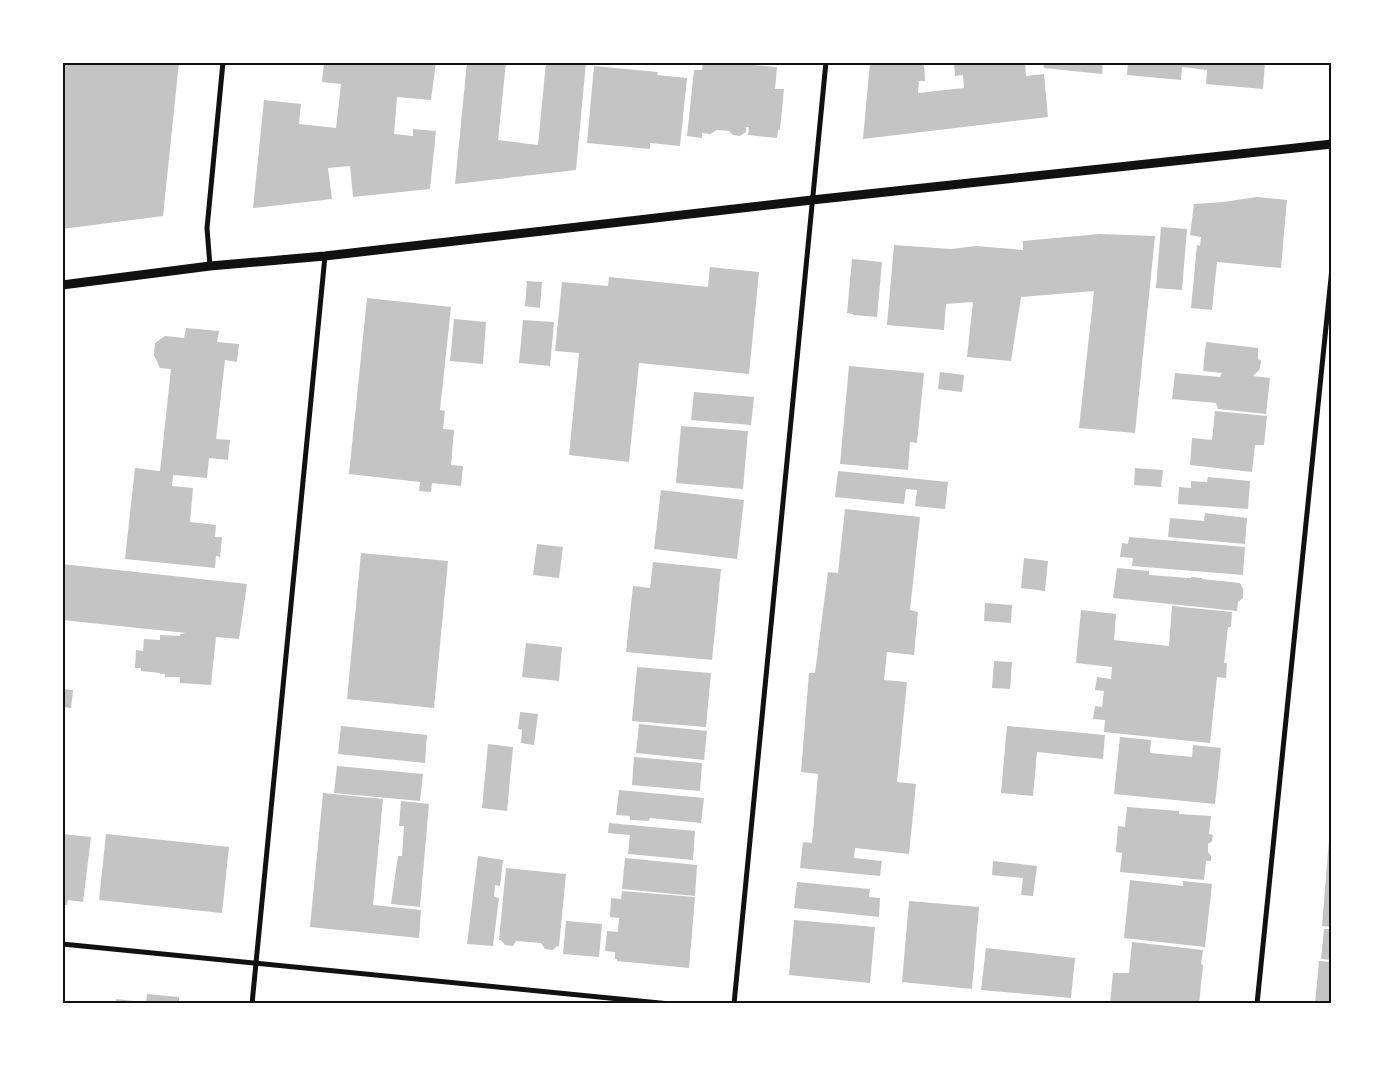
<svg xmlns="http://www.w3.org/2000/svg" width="1394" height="1066" font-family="Lora,serif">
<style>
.building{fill:#c4c4c4}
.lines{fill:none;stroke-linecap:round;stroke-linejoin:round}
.minor{stroke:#111;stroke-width:5}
.tertiary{stroke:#111;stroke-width:9}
.neatline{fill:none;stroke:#111;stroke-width:2}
</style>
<rect width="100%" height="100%" fill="#fff"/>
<!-- building -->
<g class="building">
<path d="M 62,62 L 179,62 L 163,216 L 62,229 Z"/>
<path d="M 324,62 L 436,62 L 431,100 L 397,97 L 394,134 L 413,136 L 413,129 L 436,131 L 430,189 L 353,197 L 350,166 L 328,168 L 332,199 L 253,208 L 264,100 L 301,104 L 299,124 L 336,128 L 341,84 L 322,82 Z"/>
<path d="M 467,62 L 506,62 L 498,140 L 538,145 L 546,62 L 586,62 L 576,170 L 455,184 Z"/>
<path d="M 703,62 L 749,62 L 753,63 L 753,65 L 777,67 L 775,89 L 784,89 L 780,130 L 778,130 L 777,138 L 748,135 L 749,127 L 746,127 L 746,132 L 740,136 L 733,135 L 729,131 L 717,130 L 710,134 L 702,133 L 702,138 L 687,136 L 694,70 L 702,70 Z"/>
<path d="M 870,62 L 924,62 L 925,81 L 919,81 L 918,93 L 964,88 L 963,75 L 955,76 L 954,62 L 1025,62 L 1026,76 L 1044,74 L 1048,117 L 863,139 Z"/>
<path d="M 1043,62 L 1103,62 L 1102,74 L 1044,68 Z"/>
<path d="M 1128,62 L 1265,62 L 1263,89 L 1206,84 L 1207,70 L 1182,67 L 1181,80 L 1127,75 Z"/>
<path d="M 594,66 L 658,72 L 657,75 L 687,78 L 680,146 L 650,143 L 650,149 L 587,143 Z"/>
<path d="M 1257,197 L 1287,200 L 1281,268 L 1217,262 L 1212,310 L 1191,308 L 1197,245 L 1200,246 L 1201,237 L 1190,235 L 1194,204 L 1223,202 Z"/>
<path d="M 1161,227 L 1187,229 L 1182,290 L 1156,288 Z"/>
<path d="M 1099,234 L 1155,236 L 1135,433 L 1079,428 L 1094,291 L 1021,297 L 1011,361 L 967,357 L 973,302 L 946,304 L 944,330 L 887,325 L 894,245 L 951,249 L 976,246 L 1023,250 L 1023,241 Z"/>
<path d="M 852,259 L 882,262 L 877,317 L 853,315 L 853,314 L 847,313 Z"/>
<path d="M 710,267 L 759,272 L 749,374 L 639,363 L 629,462 L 569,455 L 579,353 L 555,351 L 562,282 L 608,286 L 609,277 L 708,287 Z"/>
<path d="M 527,281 L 542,282 L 540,308 L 525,306 Z"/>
<path d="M 367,298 L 451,307 L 440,410 L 445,411 L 443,429 L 454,430 L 451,465 L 463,466 L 461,486 L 432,483 L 431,492 L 419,491 L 420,482 L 349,474 Z"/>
<path d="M 454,319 L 486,322 L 483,364 L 450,361 Z"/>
<path d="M 523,320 L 554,322 L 550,366 L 519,363 Z"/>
<path d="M 186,328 L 219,331 L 217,342 L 239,344 L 237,362 L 225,360 L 216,439 L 230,440 L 228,460 L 209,458 L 207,478 L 173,475 L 172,486 L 193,488 L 190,522 L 216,525 L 215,537 L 222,537 L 220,557 L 216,556 L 215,568 L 125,559 L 135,468 L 160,471 L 171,369 L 160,368 L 154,355 L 155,343 L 165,336 L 184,338 Z"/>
<path d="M 1206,342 L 1258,348 L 1258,359 L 1261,361 L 1260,369 L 1253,376 L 1270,378 L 1266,414 L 1218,409 L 1216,403 L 1172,399 L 1175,373 L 1220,377 L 1222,373 L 1203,371 Z"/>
<path d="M 849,366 L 924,373 L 917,443 L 910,442 L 908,470 L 840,464 Z"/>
<path d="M 940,372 L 964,375 L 962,392 L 938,389 Z"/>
<path d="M 694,392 L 754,397 L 751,425 L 691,420 Z"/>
<path d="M 1215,411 L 1267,416 L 1264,445 L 1255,445 L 1252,472 L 1190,465 L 1192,438 L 1212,440 Z"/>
<path d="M 681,426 L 748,431 L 743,489 L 676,483 Z"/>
<path d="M 1135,468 L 1163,470 L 1161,487 L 1134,485 Z"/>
<path d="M 838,471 L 948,482 L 945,509 L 915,506 L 917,490 L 906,489 L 904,504 L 835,497 Z"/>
<path d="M 1208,477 L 1250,481 L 1248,509 L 1178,504 L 1179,487 L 1191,488 L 1191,481 L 1207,482 Z"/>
<path d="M 661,490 L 744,500 L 737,559 L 654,549 Z"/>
<path d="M 845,509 L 920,517 L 910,610 L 918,612 L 914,655 L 887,652 L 884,680 L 907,682 L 897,782 L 916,784 L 909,854 L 855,848 L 854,858 L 882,861 L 880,876 L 800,868 L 803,842 L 812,843 L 818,774 L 801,772 L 809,673 L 815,673 L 828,572 L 838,573 Z"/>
<path d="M 1205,513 L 1247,518 L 1245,544 L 1168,537 L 1170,518 L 1204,521 Z"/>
<path d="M 1129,537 L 1245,547 L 1243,575 L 1132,566 L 1133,558 L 1120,557 L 1122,543 L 1128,544 Z"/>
<path d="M 537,544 L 563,547 L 559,578 L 533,575 Z"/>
<path d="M 361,553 L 448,561 L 434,708 L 347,699 Z"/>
<path d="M 1024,558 L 1048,561 L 1045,591 L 1021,588 Z"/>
<path d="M 653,562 L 721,569 L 712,660 L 626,652 L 633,586 L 650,588 Z"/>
<path d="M 62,564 L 247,584 L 239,639 L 216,637 L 211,685 L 180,683 L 180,677 L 165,677 L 165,674 L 160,674 L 160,673 L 141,671 L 141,668 L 135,668 L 136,650 L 143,651 L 144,639 L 160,640 L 160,635 L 180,636 L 180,634 L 186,633 L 62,620 Z"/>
<path d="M 1117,568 L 1149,571 L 1149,575 L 1189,578 L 1191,578 L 1191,577 L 1202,578 L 1202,579 L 1240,583 L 1243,589 L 1243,598 L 1238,602 L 1237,611 L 1113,598 Z"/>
<path d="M 985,603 L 1012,605 L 1011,623 L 984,621 Z"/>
<path d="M 1172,606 L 1232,612 L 1231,627 L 1228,627 L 1224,663 L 1227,663 L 1226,678 L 1217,677 L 1210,743 L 1104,732 L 1105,720 L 1093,719 L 1095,706 L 1102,707 L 1104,691 L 1095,690 L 1097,677 L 1111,679 L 1112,667 L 1076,663 L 1081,610 L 1116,614 L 1114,640 L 1169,646 Z"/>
<path d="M 526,643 L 562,647 L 559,681 L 522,677 Z"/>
<path d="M 994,661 L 1012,662 L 1010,689 L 992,688 Z"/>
<path d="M 637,667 L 711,673 L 706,727 L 632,721 Z"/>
<path d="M 62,689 L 73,690 L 71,708 L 62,707 Z"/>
<path d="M 520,712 L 538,714 L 534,745 L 521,743 L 522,730 L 518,729 Z"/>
<path d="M 639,724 L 707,731 L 704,760 L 636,753 Z"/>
<path d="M 341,726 L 427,735 L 425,763 L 338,754 Z"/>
<path d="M 1007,726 L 1105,735 L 1103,759 L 1037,752 L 1033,796 L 1001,793 Z"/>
<path d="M 1120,737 L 1151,740 L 1150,753 L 1192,757 L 1193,745 L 1221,748 L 1215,804 L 1114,794 Z"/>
<path d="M 488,744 L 513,747 L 507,811 L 482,808 Z"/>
<path d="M 634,757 L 702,763 L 700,791 L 632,785 Z"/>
<path d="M 337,766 L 423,774 L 420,801 L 334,793 Z"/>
<path d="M 619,790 L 704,798 L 701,823 L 650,818 L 649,821 L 630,820 L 630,816 L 616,815 Z"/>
<path d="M 323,793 L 383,799 L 373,905 L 421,910 L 419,938 L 310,927 Z"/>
<path d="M 401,801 L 429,804 L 420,907 L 391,904 L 398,856 L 402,856 L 404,826 L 399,826 Z"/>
<path d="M 1127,807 L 1179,811 L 1179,814 L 1211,816 L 1209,834 L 1213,835 L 1212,841 L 1208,844 L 1208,852 L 1211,856 L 1211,861 L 1206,861 L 1204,880 L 1120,872 L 1122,853 L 1116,852 L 1118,826 L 1125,827 Z"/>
<path d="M 609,823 L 695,831 L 693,860 L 628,854 L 630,835 L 608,833 Z"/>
<path d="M 1330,827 L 1332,827 L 1332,927 L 1322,926 Z"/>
<path d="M 62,834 L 91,837 L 83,902 L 68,900 L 67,905 L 62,905 Z"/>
<path d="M 106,834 L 229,847 L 222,913 L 99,900 Z"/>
<path d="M 478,856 L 503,860 L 500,886 L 495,885 L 494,897 L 499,898 L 493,946 L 467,944 Z"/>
<path d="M 625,858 L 697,865 L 695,896 L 622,889 Z"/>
<path d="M 993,861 L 1037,866 L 1033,896 L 1021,895 L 1023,878 L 992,875 Z"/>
<path d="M 506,868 L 566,874 L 559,946 L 557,946 L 553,950 L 545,949 L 541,943 L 516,941 L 513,946 L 505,945 L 501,940 L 499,940 Z"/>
<path d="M 1130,880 L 1183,886 L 1183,881 L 1212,884 L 1205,947 L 1124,938 Z"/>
<path d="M 797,882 L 870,889 L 869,897 L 880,898 L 879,917 L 794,908 Z"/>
<path d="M 622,891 L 695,897 L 689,968 L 617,961 L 617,959 L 615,959 L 615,952 L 605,951 L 607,931 L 618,932 L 619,918 L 610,917 L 611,898 L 621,899 Z"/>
<path d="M 909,901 L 979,907 L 972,989 L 902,982 Z"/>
<path d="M 794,920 L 875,927 L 870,983 L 789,975 Z"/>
<path d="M 566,921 L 602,924 L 599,957 L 563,954 Z"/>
<path d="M 1324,929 L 1332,929 L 1332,960 L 1321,959 Z"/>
<path d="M 1132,942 L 1203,950 L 1201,964 L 1203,965 L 1199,1004 L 1110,1004 L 1113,973 L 1129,973 Z"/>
<path d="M 986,948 L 1075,958 L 1071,998 L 981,990 Z"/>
<path d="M 1319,961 L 1332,962 L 1332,1004 L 1315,1004 Z"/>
<path d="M 147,994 L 179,997 L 179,1004 L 146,1004 Z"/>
<path d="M 116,999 L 143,1002 L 143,1004 L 116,1004 Z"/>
</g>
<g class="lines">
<!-- minor -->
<g class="minor">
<path d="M 210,266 L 207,228 L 223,62"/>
<path d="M 62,944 L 670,1004"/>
<path d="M 252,1004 L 325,256"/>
<path d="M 734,1004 L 826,62"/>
<path d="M 1257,1004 L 1332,268"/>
</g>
<!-- tertiary -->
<path class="tertiary" d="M 62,285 L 210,266 L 325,256 L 812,200 L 1332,144"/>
</g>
<!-- border -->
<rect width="1394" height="1066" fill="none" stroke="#ffffff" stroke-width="128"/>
<rect x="64" y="64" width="1266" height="938" class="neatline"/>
</svg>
